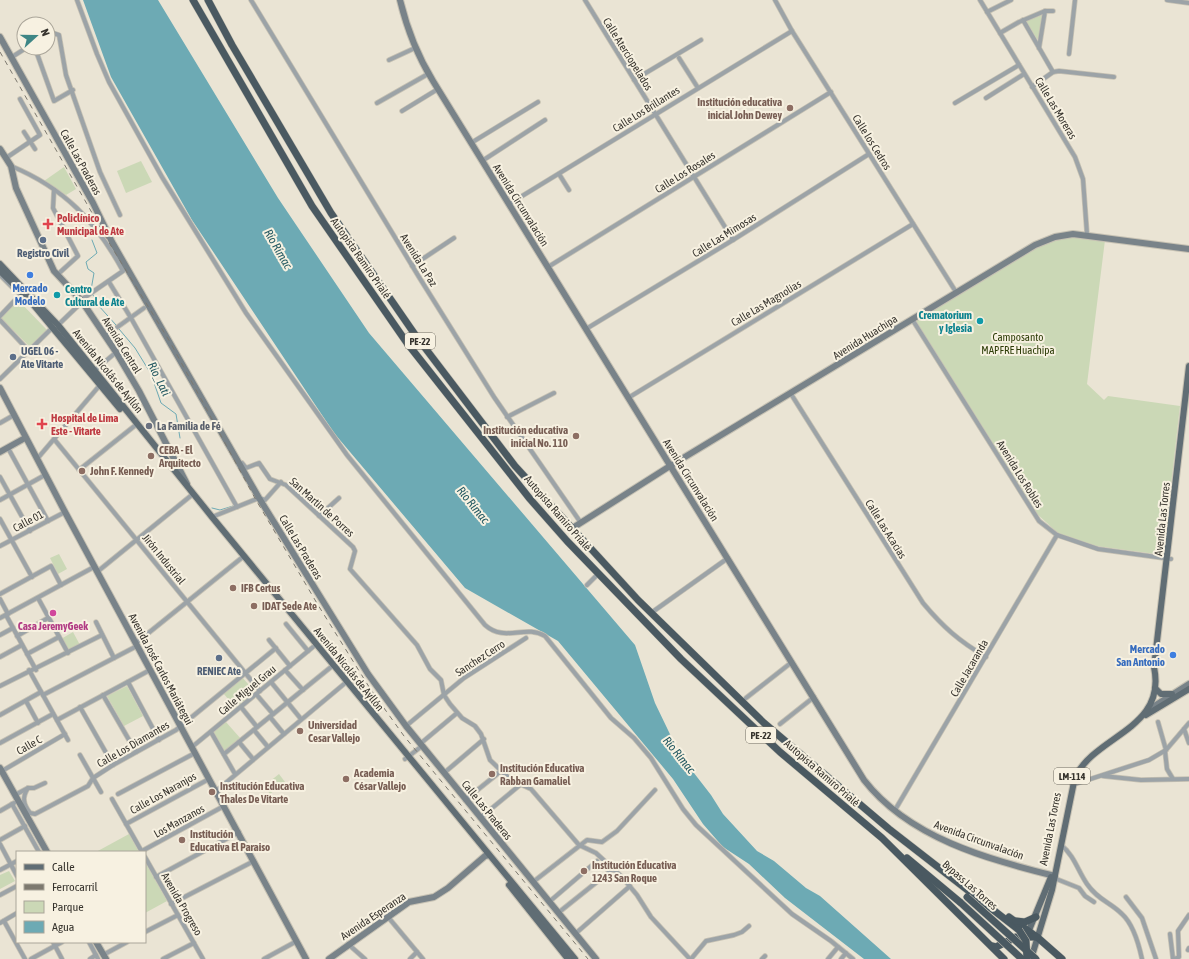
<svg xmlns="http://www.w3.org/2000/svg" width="1189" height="959" font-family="'Asap Condensed',sans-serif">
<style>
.green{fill:#cbd8b6}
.water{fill:#6daab4}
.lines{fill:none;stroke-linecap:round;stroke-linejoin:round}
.stream{stroke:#6daab4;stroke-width:1}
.street-casing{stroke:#c6c1b3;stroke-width:5.5}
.secondary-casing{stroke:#c6c1b3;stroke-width:8}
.primary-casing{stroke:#c6c1b3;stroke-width:8}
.highway-casing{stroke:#c6c1b3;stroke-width:8}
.street{stroke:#9ca3a7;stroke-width:4}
.secondary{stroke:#798389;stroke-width:6}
.primary{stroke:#606d74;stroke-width:6}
.highway{stroke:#4a5961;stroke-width:7}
.rail{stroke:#7d796f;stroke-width:1;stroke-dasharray:5 5;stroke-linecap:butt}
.highway-bridge-casing{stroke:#c6c1b3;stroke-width:8;stroke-linecap:butt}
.highway-bridge{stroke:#4a5961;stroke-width:7}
.education-dot{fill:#8d6e63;stroke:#f7f1e1;stroke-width:1.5}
.health-dot{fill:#e0444e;stroke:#f7f1e1;stroke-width:1.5}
.service-dot{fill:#5c6f8a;stroke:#f7f1e1;stroke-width:1.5}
.shop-dot{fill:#3f7fe0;stroke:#f7f1e1;stroke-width:1.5}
.culture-dot{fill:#0f9aa8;stroke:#f7f1e1;stroke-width:1.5}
.worship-dot{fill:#6b7280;stroke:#f7f1e1;stroke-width:1.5}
.hotel-dot{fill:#d1479c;stroke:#f7f1e1;stroke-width:1.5}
.labels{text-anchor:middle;stroke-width:4;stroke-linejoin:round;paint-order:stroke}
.shield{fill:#f7f1e1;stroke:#706c63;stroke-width:1}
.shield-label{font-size:10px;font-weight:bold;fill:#36332d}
.street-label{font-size:11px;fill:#36332d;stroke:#f7f1e1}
.education-label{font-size:11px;font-weight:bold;fill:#785e54;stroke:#f7f1e1;text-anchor:start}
.health-label{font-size:11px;font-weight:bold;fill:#be3a42;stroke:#f7f1e1;text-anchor:start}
.service-label{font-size:11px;font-weight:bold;fill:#4e5e75;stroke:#f7f1e1}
.shop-label{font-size:11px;font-weight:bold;fill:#366cbe;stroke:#f7f1e1}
.culture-label{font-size:11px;font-weight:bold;fill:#0d838f;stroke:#f7f1e1;text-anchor:start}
.park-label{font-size:11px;fill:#2e3d08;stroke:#f7f1e1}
.worship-label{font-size:11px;font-weight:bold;fill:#5b616d;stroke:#f7f1e1;text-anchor:start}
.hotel-label{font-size:11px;font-weight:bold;fill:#b23c85;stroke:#f7f1e1}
.water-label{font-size:12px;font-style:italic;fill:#255a62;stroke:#f7f1e1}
</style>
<rect width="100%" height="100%" fill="#eae4d4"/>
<!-- green -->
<g class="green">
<path d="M 1042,15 L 1040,38 L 1037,39 L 1026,21 Z"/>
<path d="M 141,161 L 152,182 L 126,193 L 117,171 Z"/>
<path d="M 64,167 L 76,189 L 66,195 L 44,181 Z"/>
<path d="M 1072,237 L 1105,240 L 1087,384 L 1104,400 L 1108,396 L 1180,406 L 1163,555 L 1096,546 L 1059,534 L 1036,513 L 916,323 L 917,318 L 1034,246 L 1055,239 Z"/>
<path d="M 18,300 L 47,330 L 30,347 L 0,317 Z"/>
<path d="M 59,554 L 67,569 L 58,574 L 50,558 Z"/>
<path d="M 73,632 L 80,645 L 68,651 L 61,639 Z"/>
<path d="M 242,677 L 255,692 L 236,708 L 223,693 Z"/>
<path d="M 127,686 L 143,716 L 124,726 L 107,696 Z"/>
<path d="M 226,722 L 241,739 L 224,753 L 212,733 Z"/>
<path d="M 279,774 L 285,782 L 270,794 L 264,786 Z"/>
<path d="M 129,834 L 139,852 L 96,852 Z"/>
<path d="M 145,862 L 167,901 L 145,913 Z"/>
<path d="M 9,871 L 15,881 L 0,889 L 0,875 Z"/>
</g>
<!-- water -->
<path class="water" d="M 83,0 L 158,0 L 278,198 L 369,333 L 635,645 L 655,703 L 680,755 L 711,795 L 723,814 L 757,851 L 774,861 L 806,888 L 820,896 L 891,959 L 864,959 L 785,898 L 749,864 L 723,847 L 703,824 L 673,779 L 558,641 L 465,588 L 334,433 L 192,220 L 111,77 Z"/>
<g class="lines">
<!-- stream -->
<g class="stream">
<path d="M 91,290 L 94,273 L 88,269 L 86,262 L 97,253 L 92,240"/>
<path d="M 93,295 L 98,305 L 116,325"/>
<path d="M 119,329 L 135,348 L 151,374 L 161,403 L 176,414 L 180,438"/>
<path d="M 212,508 L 220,510 L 233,506"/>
</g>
<defs>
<g id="street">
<path d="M 77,0 L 97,54 L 109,82 L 162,177 L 246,313 L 347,455 L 485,625 C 505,643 525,624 545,636 L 611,718 L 634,738 L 651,758 L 683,809 L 696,825 L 792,914 L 831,941 L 853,959"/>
<path d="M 251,0 L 419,277 L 494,397 L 581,523"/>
<path d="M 585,0 L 733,240"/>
<path d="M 775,0 L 792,31 L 956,292"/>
<path d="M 980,0 L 1075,157 L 1083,179 L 1087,234"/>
<path d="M 1167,0 L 1189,3"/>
<path d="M 987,12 L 1011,0"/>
<path d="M 1023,20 L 1053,72"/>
<path d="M 1000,33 L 1019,22 L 1045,11"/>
<path d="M 48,35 L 53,33 L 59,35 L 66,75 L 100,172 L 120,215"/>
<path d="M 35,48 L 54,101 L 73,90"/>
<path d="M 1039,48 L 1045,11 L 1053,11"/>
<path d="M 1069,54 L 1075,0"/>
<path d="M 12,57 L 26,48"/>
<path d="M 679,58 L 698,88"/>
<path d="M 389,60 L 415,48"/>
<path d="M 634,80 L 701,40"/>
<path d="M 1032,87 L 1053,72 L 1059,71 L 1114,77"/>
<path d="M 986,98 L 1024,74"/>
<path d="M 377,103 L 428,74"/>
<path d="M 955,103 L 1019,65"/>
<path d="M 402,111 L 438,89"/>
<path d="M 24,132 L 35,149"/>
<path d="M 471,143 L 538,102"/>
<path d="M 6,158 L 40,135 L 20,99"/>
<path d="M 482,161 L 545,120"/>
<path d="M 11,166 C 64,188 96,221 123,271 L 81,300"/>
<path d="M 559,174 L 569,190"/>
<path d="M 54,190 L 53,208 L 78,256 L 57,275"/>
<path d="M 509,204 L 792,31"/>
<path d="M 412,266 L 454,238"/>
<path d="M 548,267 L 831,92"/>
<path d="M 0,275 L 14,289"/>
<path d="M 109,282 L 131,318 L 237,507"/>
<path d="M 0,316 L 20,295"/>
<path d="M 912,319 L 1039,521 L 1057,535 L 1098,549 L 1171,559"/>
<path d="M 0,320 L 29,351"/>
<path d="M 58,325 L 82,302"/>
<path d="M 586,329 L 733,240 L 869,154"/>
<path d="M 105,336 L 144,308"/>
<path d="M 94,371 L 114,354"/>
<path d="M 0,379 L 53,327"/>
<path d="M 791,394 L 923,603 C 943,627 959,641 986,657"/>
<path d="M 628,398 L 913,224"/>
<path d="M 507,417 L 554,393"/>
<path d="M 0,423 L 14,415"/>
<path d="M 54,439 L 260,691"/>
<path d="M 8,448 L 48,521"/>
<path d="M 37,459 L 100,385"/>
<path d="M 242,463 L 246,468 L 259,463 L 270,479 L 286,485 L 353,547 L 355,551 L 350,569 L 417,645 L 430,669 L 441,680 L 444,695 L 450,704 L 462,718 L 475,726 L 481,734 L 490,760 L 511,780 L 531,789 L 579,845 L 596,853 L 622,877 L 637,895 L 651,917 L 690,959"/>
<path d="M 79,470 L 137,424"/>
<path d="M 0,477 L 30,531"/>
<path d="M 0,500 L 45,475"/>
<path d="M 319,516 L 339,498"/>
<path d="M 212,517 L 259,498 L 265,500 L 281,482"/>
<path d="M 0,519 L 32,577"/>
<path d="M 0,546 L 65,512"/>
<path d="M 97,572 L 193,494"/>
<path d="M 587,585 L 598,574"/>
<path d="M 0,594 L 51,566 L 61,585"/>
<path d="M 38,598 L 68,653"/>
<path d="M 0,599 L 8,614"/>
<path d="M 651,613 L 728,558"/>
<path d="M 6,615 L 36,670"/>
<path d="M 0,618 L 94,567"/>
<path d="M 96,622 L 114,658"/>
<path d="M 286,624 L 308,651"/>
<path d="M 0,635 L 13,628"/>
<path d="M 17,636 L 48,618"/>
<path d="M 269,640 L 290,666"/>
<path d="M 136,643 L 244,556"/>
<path d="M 27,654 L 59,637"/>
<path d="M 0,657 L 22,645"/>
<path d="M 29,670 L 68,740"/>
<path d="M 285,670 L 303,690"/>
<path d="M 128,682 L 159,740"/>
<path d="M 271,682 L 301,719"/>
<path d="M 0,686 L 102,635"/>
<path d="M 256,694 L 273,714"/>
<path d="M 43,695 L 137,646"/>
<path d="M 103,695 L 136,752"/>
<path d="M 746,698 L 792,662"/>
<path d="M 26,701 L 38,723"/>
<path d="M 80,707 L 113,765"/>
<path d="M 241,707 L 257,727"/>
<path d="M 0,715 L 41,692"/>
<path d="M 270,717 L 284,734"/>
<path d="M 57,720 L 150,670"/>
<path d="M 1158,722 L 1166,750"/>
<path d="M 780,724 L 814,697"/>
<path d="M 406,726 L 464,678 L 526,638"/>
<path d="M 1184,729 L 1189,743"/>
<path d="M 254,730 L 268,747"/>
<path d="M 211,732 L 235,774"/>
<path d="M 239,742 L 253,759"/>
<path d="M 0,743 L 53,714"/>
<path d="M 420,744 L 457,713"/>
<path d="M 192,747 L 313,647"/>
<path d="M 1165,751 L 1167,769 L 1173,779"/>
<path d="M 224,754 L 331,667"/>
<path d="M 80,755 L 101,792"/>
<path d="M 405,759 L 422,746"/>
<path d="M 2,771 L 65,734"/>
<path d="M 444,773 L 484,739"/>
<path d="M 1103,776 L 1141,780 L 1189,779"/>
<path d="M 93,778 L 113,765 L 176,730 L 276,648"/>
<path d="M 1072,785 L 1149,760 L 1166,750 L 1189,723"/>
<path d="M 28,788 C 22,797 23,804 30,813 L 35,814 L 88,786 L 93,778"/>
<path d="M 216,791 L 344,684"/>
<path d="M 118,794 L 195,753"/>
<path d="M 15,795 L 28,788 L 34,788 L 45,783"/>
<path d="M 112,799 L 142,852"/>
<path d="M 465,800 L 501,771"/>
<path d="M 12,804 L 39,852"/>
<path d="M 895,810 L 1057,535"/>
<path d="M 0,811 L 14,803"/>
<path d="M 480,818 L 520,785"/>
<path d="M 126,824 L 209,779"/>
<path d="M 0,840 L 25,826"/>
<path d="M 0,844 L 17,876"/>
<path d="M 1061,845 C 1074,855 1078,871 1087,884 C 1098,900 1110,902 1122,914 C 1133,924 1139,945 1142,959"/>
<path d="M 142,851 L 224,806"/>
<path d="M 145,857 L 203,959"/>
<path d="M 0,870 L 17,861"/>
<path d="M 156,877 L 239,832"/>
<path d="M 1054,878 L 1079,888 L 1085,896 L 1094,902"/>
<path d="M 533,882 L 587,840 L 602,842 L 617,831 L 655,790"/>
<path d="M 0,895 L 17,886"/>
<path d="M 1126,897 L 1142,918 L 1156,959"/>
<path d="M 549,902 L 597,861"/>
<path d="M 171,904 L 254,861"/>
<path d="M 558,913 L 613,869"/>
<path d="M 388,917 L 423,959"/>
<path d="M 4,921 L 25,959"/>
<path d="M 0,923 L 17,913"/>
<path d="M 145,932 L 178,915"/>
<path d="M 575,934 L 630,886"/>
<path d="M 1170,934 L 1173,959"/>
<path d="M 53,942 L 62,959"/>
<path d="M 89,942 L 98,959"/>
<path d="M 348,944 L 365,959"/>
<path d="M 1188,950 L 1189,948"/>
<path d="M 103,955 L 127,942"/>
<path d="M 31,959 L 62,942"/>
<path d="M 90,959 L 96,955"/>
<path d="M 163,959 L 194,943"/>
<path d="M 264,959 L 297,941"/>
<path d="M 410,959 L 417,952"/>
<path d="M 691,959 L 706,941 L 734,935 L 742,932 L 749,926"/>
<path d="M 762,959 L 765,956"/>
<path d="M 828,959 L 838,947"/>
<path d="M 841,959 L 846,953"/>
<path d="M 1174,959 L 1179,957 L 1178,931 L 1189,915"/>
</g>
<g id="secondary">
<path d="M 400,0 C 407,29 417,55 433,81 L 864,780 C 909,838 987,859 1055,876"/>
<path d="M 0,37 L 93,203 L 112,242 L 259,498 L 368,674 L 406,726 L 596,959"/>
<path d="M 0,149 L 11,166 L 16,188 L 54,271 L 81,300 L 116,352 L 139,391 L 187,484"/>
<path d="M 0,388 L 65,512 L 306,959"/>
<path d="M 0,452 L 25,438"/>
<path d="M 571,529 L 670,466 L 1035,245 L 1055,237 L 1073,234 L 1189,249"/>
<path d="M 1148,710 L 1189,684"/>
<path d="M 0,768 L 47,852"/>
<path d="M 96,942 L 106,959"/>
<path d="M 329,959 L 409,902 L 434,897 L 448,888 L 485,856 L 489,855"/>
</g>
<g id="primary">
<path d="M 0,264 L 58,325 L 212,517 L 575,959"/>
<path d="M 0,271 L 32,303 L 120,409"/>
<path d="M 1155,688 L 1161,694 L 1172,694"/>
<path d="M 1146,715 L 1189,689"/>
<path d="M 509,885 L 568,959"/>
<path d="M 1027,935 L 1051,877"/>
<path d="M 1031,959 L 1052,890 L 1075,777 C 1097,734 1167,729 1154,667 L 1189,366"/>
</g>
<g id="highway">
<path d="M 193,0 L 312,206 L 407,343 L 530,499 L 567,541 L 681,659 L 780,752 L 882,838 L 1004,959"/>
<path d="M 208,0 L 232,45 L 331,213 L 416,336 L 515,466 L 638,600 L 764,723 L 889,829 L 1019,930"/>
<path d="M 907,858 L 961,903"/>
<path d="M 1009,917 L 1037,937 L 1062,959"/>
<path d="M 1016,921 L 1025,922 L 1036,917"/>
<path d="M 992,946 L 996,947 L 1016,937 L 1037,937"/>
</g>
</defs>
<!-- street casing -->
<use href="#street" class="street-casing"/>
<!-- secondary casing -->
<use href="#secondary" class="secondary-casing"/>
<!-- primary casing -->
<use href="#primary" class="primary-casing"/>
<!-- highway casing -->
<use href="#highway" class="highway-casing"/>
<!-- street -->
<use href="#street" class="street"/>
<!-- secondary -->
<use href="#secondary" class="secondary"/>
<!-- primary -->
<use href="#primary" class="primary"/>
<!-- highway -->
<use href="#highway" class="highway"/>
<!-- rail -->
<path class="rail" d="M 0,52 L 111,246 L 170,342 L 256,500 L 318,605 L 371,690 L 404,736 L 588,959"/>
<defs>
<g id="highway-bridge">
<path d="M 967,897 L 1036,959"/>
<path d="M 961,903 L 1022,959"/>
<path d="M 1019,930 L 1026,941 L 1027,959"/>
</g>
</defs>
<!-- highway-bridge casing -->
<use href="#highway-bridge" class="highway-bridge-casing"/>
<!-- highway-bridge -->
<use href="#highway-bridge" class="highway-bridge"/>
</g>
<!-- markers -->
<g class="education-dot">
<circle cx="790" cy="108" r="4"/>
<circle cx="576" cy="436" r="4"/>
<circle cx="151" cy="456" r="4"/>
<circle cx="82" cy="471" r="4"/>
<circle cx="233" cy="588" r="4"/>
<circle cx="254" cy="606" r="4"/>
<circle cx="300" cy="731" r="4"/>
<circle cx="492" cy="774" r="4"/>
<circle cx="346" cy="779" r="4"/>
<circle cx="212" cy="792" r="4"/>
<circle cx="182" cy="840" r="4"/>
<circle cx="584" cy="871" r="4"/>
</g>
<g class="health-dot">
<path d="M46 218h4v4h4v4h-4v4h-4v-4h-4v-4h4z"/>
<path d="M40 418h4v4h4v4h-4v4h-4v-4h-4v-4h4z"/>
</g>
<g class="service-dot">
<circle cx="43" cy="240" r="4"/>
<circle cx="13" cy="357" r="4"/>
<circle cx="219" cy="658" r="4"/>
</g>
<g class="shop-dot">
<circle cx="30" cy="275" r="4"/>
<circle cx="1173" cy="655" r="4"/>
</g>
<g class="culture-dot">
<circle cx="57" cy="295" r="4"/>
<circle cx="980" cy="321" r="4"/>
</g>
<circle class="worship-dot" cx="149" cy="426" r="4"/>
<circle class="hotel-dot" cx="53" cy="613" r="4"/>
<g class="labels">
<!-- shield labels -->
<g class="shield">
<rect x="405" y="333" width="30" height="16" rx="3"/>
<rect x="746" y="727" width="30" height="16" rx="3"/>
<rect x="1054" y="768" width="36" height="16" rx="3"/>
</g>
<g class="shield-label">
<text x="420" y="345">PE-22</text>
<text x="761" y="739">PE-22</text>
<text x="1072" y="780">LM-114</text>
</g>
<!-- street labels -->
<g class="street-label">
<text transform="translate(628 54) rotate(58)" y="4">Calle Aterciopelados</text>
<text transform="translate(1056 108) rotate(59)" y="4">Calle Las Moreras</text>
<text transform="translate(646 109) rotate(-32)" y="4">Calle Los Brillantes</text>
<text transform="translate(872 142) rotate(58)" y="4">Calle los Cedros</text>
<text transform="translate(81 162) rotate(61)" y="4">Calle Las Praderas</text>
<text transform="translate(685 172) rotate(-32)" y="4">Calle Los Rosales</text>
<text transform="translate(521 205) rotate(58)" y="4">Avenida Circunvalación</text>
<text transform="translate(724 235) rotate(-32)" y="4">Calle Las Mimosas</text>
<text transform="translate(361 258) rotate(55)" y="4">Autopista Ramiro Prialé</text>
<text transform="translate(419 260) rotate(58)" y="4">Avenida La Paz</text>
<text transform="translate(766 303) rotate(-31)" y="4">Calle Las Magnolias</text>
<text transform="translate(865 337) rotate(-32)" y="4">Avenida Huachipa</text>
<text transform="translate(122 345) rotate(58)" y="4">Avenida Central</text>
<text transform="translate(108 371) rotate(51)" y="4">Avenida Nicolás de Ayllón</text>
<text transform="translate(1020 474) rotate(58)" y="4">Avenida Los Robles</text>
<text transform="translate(691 480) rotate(58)" y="4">Avenida Circunvalación</text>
<text transform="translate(322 507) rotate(42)" y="4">San Martin de Porres</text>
<text transform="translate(558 513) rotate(49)" y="4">Autopista Ramiro Prialé</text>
<text transform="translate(1162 519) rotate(-84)" y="4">Avenida Las Torres</text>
<text transform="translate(28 521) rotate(-28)" y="4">Calle 01</text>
<text transform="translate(886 529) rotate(58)" y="4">Calle Las Acacias</text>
<text transform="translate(301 547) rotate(59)" y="4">Calle Las Praderas</text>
<text transform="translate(164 559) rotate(51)" y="4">Jirón Industrial</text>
<text transform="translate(480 658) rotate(-33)" y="4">Sanchez Cerro</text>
<text transform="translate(969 668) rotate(-60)" y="4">Calle Jacaranda</text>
<text transform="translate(161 669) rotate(62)" y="4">Avenida José Carlos Mariátegui</text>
<text transform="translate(349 669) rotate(51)" y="4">Avenida Nicolás de Ayllón</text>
<text transform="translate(247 690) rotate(-40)" y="4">Calle Miguel Grau</text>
<text transform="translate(133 744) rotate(-30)" y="4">Calle Los Diamantes</text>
<text transform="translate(29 745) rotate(-30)" y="4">Calle C</text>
<text transform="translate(822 773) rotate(41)" y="4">Autopista Ramiro Prialé</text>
<text transform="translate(163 793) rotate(-29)" y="4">Calle Los Naranjos</text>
<text transform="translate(487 810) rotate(51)" y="4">Calle Las Praderas</text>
<text transform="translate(179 821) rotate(-29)" y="4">Los Manzanos</text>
<text transform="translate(1050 829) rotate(-79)" y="4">Avenida Las Torres</text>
<text transform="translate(979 840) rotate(20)" y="4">Avenida Circunvalación</text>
<text transform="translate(970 885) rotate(41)" y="4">Bypass Las Torres</text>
<text transform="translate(182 904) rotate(60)" y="4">Avenida Progreso</text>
<text transform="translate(373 916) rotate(-34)" y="4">Avenida Esperanza</text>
</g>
<!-- education labels -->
<g class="education-label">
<text x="782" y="106" text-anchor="end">Institución educativa<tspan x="782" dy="13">inicial John Dewey</tspan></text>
<text x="568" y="434" text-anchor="end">Institución educativa<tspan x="568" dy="13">inicial No. 110</tspan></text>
<text x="159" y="454">CEBA - El<tspan x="159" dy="13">Arquitecto</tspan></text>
<text x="90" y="475">John F. Kennedy</text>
<text x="241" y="592">IFB Certus</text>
<text x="262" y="610">IDAT Sede Ate</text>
<text x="308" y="729">Universidad<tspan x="308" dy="13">Cesar Vallejo</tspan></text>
<text x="500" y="772">Institución Educativa<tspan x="500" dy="13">Rabban Gamaliel</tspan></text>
<text x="354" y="777">Academia<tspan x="354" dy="13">César Vallejo</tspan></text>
<text x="220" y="790">Institución Educativa<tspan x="220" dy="13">Thales De Vitarte</tspan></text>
<text x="190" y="838">Institución<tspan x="190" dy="13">Educativa El Paraiso</tspan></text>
<text x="592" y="869">Institución Educativa<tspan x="592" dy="13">1243 San Roque</tspan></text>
</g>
<!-- health labels -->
<g class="health-label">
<text x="57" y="222">Policlínico<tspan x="57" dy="13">Municipal de Ate</tspan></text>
<text x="51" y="422">Hospital de Lima<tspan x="51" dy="13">Este - Vitarte</tspan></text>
</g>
<!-- service labels -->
<g class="service-label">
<text x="43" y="257">Registro Civil</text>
<text x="21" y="355" text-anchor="start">UGEL 06 -<tspan x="21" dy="13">Ate Vitarte</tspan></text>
<text x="219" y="675">RENIEC Ate</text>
</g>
<!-- shop labels -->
<g class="shop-label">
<text x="30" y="292">Mercado<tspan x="30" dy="13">Modelo</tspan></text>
<text x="1165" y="653" text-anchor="end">Mercado<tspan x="1165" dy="13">San Antonio</tspan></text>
</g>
<!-- culture labels -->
<g class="culture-label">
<text x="65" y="293">Centro<tspan x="65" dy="13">Cultural de Ate</tspan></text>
<text x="972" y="319" text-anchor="end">Crematorium<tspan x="972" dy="13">y Iglesia</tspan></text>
</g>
<!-- park labels -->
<g class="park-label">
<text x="1018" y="341">Camposanto<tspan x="1018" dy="13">MAPFRE Huachipa</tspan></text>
</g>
<!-- worship labels -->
<g class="worship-label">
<text x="157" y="430">La Familia de Fé</text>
</g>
<!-- hotel labels -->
<g class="hotel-label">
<text x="53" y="630">Casa JeremyGeek</text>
</g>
<!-- water labels -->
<g class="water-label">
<text transform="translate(278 249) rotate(60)" y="4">Río Rímac</text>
<text transform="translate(159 379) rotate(64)" y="4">Rio_Lati</text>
<text transform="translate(473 505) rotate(51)" y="4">Río Rímac</text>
<text transform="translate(679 755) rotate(51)" y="4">Río Rímac</text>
</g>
</g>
<!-- legend -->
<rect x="16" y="851" width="130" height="92" fill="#f7f1e1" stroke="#aaa599"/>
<rect x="24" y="864" width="20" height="6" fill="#606d74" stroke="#aaa599"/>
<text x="52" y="871" font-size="12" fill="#36332d">Calle</text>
<rect x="24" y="884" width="20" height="6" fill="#7d796f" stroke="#aaa599"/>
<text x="52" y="891" font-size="12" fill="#36332d">Ferrocarril</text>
<rect x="24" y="901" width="20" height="12" fill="#cbd8b6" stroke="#aaa599"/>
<text x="52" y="911" font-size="12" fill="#36332d">Parque</text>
<rect x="24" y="921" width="20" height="12" fill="#6daab4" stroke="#aaa599"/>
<text x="52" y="931" font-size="12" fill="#36332d">Agua</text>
<!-- north arrow -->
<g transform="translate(36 36) rotate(69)"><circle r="19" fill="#f7f1e1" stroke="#aaa599"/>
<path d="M0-3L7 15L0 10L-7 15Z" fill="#3e8685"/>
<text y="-6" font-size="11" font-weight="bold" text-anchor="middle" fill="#36332d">N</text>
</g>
</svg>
